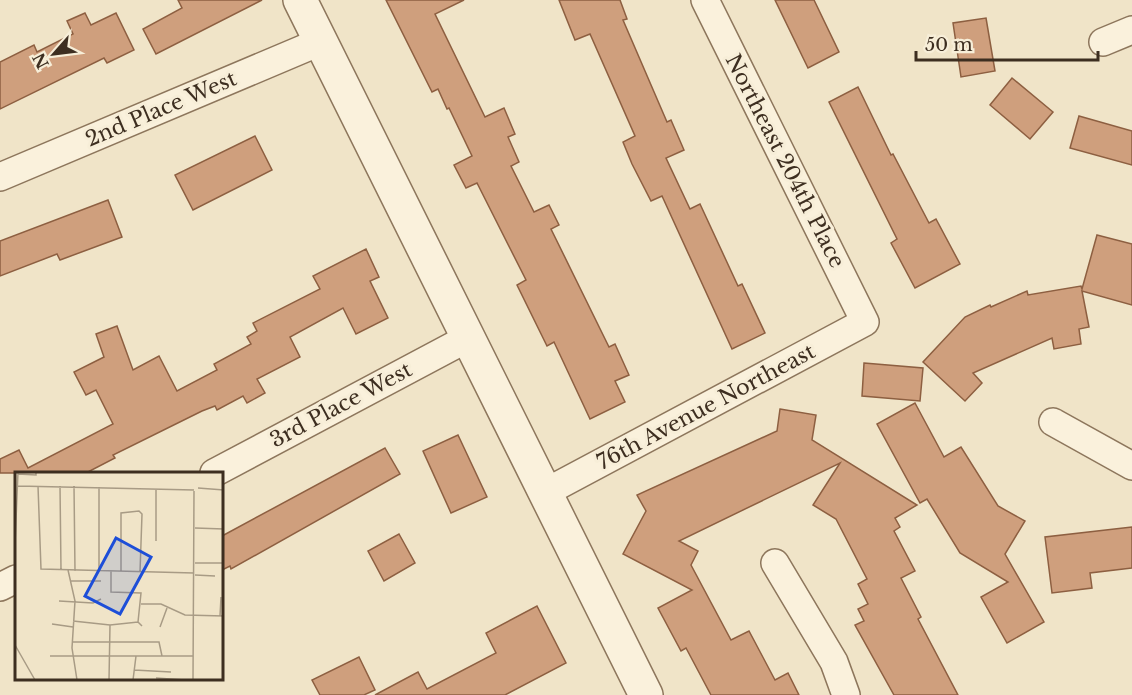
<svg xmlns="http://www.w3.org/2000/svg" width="1132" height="695" font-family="'Libre Baskerville',serif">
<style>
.building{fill:#cf9f7d;stroke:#8d5f41;stroke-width:1.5}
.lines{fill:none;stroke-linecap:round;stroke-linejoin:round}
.minor-casing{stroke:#8d765c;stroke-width:30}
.tertiary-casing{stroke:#8d765c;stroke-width:36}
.minor{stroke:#faf1dc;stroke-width:27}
.tertiary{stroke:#faf1dc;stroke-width:33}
.labels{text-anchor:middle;stroke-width:6;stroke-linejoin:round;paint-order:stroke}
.street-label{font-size:21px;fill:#3d2e20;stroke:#f7eed8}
.inset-road{fill:none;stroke:#a89b85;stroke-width:1.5}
.view{fill:#1d4ed8;fill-opacity:0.15;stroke:#1d4ed8;stroke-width:3}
.inset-edge{fill:none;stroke:#3d2e20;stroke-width:3}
</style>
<rect width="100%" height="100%" fill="#f0e4c8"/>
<!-- building -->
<g class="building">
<path d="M 178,0 L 262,0 L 156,54 L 143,29 L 182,8 Z"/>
<path d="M 386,0 L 464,0 L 435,14 L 485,117 L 504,108 L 515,134 L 508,137 L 519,162 L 511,166 L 534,212 L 549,205 L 559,225 L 551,229 L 609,347 L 615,344 L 629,375 L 615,381 L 625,402 L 590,419 L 554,342 L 547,346 L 517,285 L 526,280 L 477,183 L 466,188 L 454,165 L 472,156 L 449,108 L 447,109 L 438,89 L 432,92 Z"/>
<path d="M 559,0 L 620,0 L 627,19 L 623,20 L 667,122 L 671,120 L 684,150 L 666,158 L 690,209 L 700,204 L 738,286 L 742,284 L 765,333 L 732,349 L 662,196 L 651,201 L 632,164 L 623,142 L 635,136 L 590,34 L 575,40 Z"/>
<path d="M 775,0 L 814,0 L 839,52 L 808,68 Z"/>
<path d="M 85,13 L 91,25 L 116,13 L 134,50 L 107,63 L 104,58 L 0,109 L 0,62 L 34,45 L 37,52 L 73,34 L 67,21 Z"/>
<path d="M 986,18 L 995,71 L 961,77 L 953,23 Z"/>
<path d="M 1012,78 L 1053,112 L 1030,139 L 990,105 Z"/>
<path d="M 858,87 L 891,155 L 893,154 L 929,223 L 936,219 L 960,264 L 915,288 L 891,243 L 897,239 L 829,102 Z"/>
<path d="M 1079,116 L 1132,131 L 1132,165 L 1070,148 Z"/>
<path d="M 255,136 L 272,170 L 193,210 L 175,175 Z"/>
<path d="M 108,200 L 122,237 L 60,260 L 57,254 L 0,276 L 0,241 Z"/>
<path d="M 1097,235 L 1132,244 L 1132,305 L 1082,291 L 1089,327 L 1079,329 L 1081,344 L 1054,349 L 1052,338 L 973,373 L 982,383 L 965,401 L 923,362 L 965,317 L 990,305 L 991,307 L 1027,291 L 1028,295 L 1081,286 L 1082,289 Z"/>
<path d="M 366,249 L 379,277 L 370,281 L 388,318 L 356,334 L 343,308 L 290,337 L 300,357 L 257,379 L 265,393 L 247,403 L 243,396 L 217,410 L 215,406 L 202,411 L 113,455 L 115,458 L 86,473 L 0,473 L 0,459 L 19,450 L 28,468 L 113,424 L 96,390 L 86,395 L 74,372 L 104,357 L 96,334 L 117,326 L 133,370 L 159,356 L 177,391 L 217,370 L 214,364 L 251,344 L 247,337 L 257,331 L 253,323 L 320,289 L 313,276 Z"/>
<path d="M 864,363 L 923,368 L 920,401 L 862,396 Z"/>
<path d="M 915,403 L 944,457 L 961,447 L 998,506 L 1025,521 L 1005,554 L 1044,622 L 1007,643 L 981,597 L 1008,582 L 960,553 L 927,499 L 920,503 L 877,424 Z"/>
<path d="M 780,409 L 816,415 L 812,440 L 917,505 L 895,518 L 900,527 L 894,531 L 915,571 L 901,578 L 921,617 L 918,619 L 958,695 L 894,695 L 855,625 L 864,621 L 858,609 L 868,604 L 858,584 L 867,579 L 836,519 L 813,505 L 840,463 L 679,541 L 698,551 L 691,565 L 731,640 L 749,631 L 775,680 L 788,673 L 799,695 L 711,695 L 686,648 L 681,651 L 658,608 L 692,590 L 623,554 L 646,511 L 637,495 L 777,431 Z"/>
<path d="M 458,435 L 487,497 L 451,513 L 423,451 Z"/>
<path d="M 385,448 L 400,474 L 231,569 L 230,566 L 222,570 L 222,536 Z"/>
<path d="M 1132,527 L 1132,568 L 1090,573 L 1092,588 L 1052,593 L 1045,537 Z"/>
<path d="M 399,534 L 415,563 L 384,581 L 368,551 Z"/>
<path d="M 537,606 L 566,663 L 505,695 L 375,695 L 418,672 L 427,689 L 496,653 L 486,633 Z"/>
<path d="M 359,657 L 375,690 L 364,695 L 320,695 L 312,680 Z"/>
</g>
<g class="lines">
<defs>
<g id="minor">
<path d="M 1103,42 L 1132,30"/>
<path d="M 0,177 L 322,41"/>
<path d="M 1053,422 L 1132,466"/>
<path d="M 214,473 L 468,338"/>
<path d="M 546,492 L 865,322 L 705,0"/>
<path d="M 775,563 L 834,662 L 846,695"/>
<path d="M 0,587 L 16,579"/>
</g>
<path id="tertiary" d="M 300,0 L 646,695"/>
</defs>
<!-- minor casing -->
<use href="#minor" class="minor-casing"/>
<!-- tertiary casing -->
<use href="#tertiary" class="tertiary-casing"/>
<!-- minor -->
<use href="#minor" class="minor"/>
<!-- tertiary -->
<use href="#tertiary" class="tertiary"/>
</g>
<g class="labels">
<!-- street labels -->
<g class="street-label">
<text transform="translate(161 109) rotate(-23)" y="7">2nd Place West</text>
<text transform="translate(785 161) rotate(63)" y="7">Northeast 204th Place</text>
<text transform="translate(341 405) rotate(-28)" y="7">3rd Place West</text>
<text transform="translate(706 407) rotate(-28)" y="7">76th Avenue Northeast</text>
</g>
</g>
<!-- overview -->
<g transform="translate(15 472)">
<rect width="208" height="208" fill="#f0e4c8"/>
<path class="inset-road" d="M 3,2 L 21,3 L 21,0M 3,14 L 179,18M 23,14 L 26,97 L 179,101M 45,14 L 46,98M 59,14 L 60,99M 183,16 L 209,18M 141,17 L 141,69M 180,56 L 209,57M 0,72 L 3,0M 180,91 L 209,91M 53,98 L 60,129 L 57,176 L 62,208M 84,99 L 84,15M 96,99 L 96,120 L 126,121 L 123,150M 106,100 L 106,41 L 124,39 L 127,42 L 125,100M 180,103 L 200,104M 56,109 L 86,109M 44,129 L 78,131 L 86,127M 126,132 L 146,132 L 170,143 L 209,144M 205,144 L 206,125M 58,149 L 95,153 L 123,150 L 127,154M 37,152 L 58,155M 145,155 L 152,136M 57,170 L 144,170 L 147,184M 0,173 L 20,208M 35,184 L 178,184M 119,198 L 156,200M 141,206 L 170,208M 94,208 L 95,153M 118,208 L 121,184M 178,208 L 179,19"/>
<path class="view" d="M 101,66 L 136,85 L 105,142 L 70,124 Z"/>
<rect width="208" height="208" class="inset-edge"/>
</g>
<!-- north arrow -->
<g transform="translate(54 54) rotate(242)" stroke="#f7eed8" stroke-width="4.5" paint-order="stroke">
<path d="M0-4.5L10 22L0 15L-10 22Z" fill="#3d2e20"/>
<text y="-9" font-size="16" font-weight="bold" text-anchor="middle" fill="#3d2e20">N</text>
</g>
<!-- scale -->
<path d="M916 51v9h182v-9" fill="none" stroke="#3d2e20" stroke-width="3"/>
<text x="925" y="51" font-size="18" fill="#3d2e20" stroke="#f7eed8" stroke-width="4.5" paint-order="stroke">50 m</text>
</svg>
